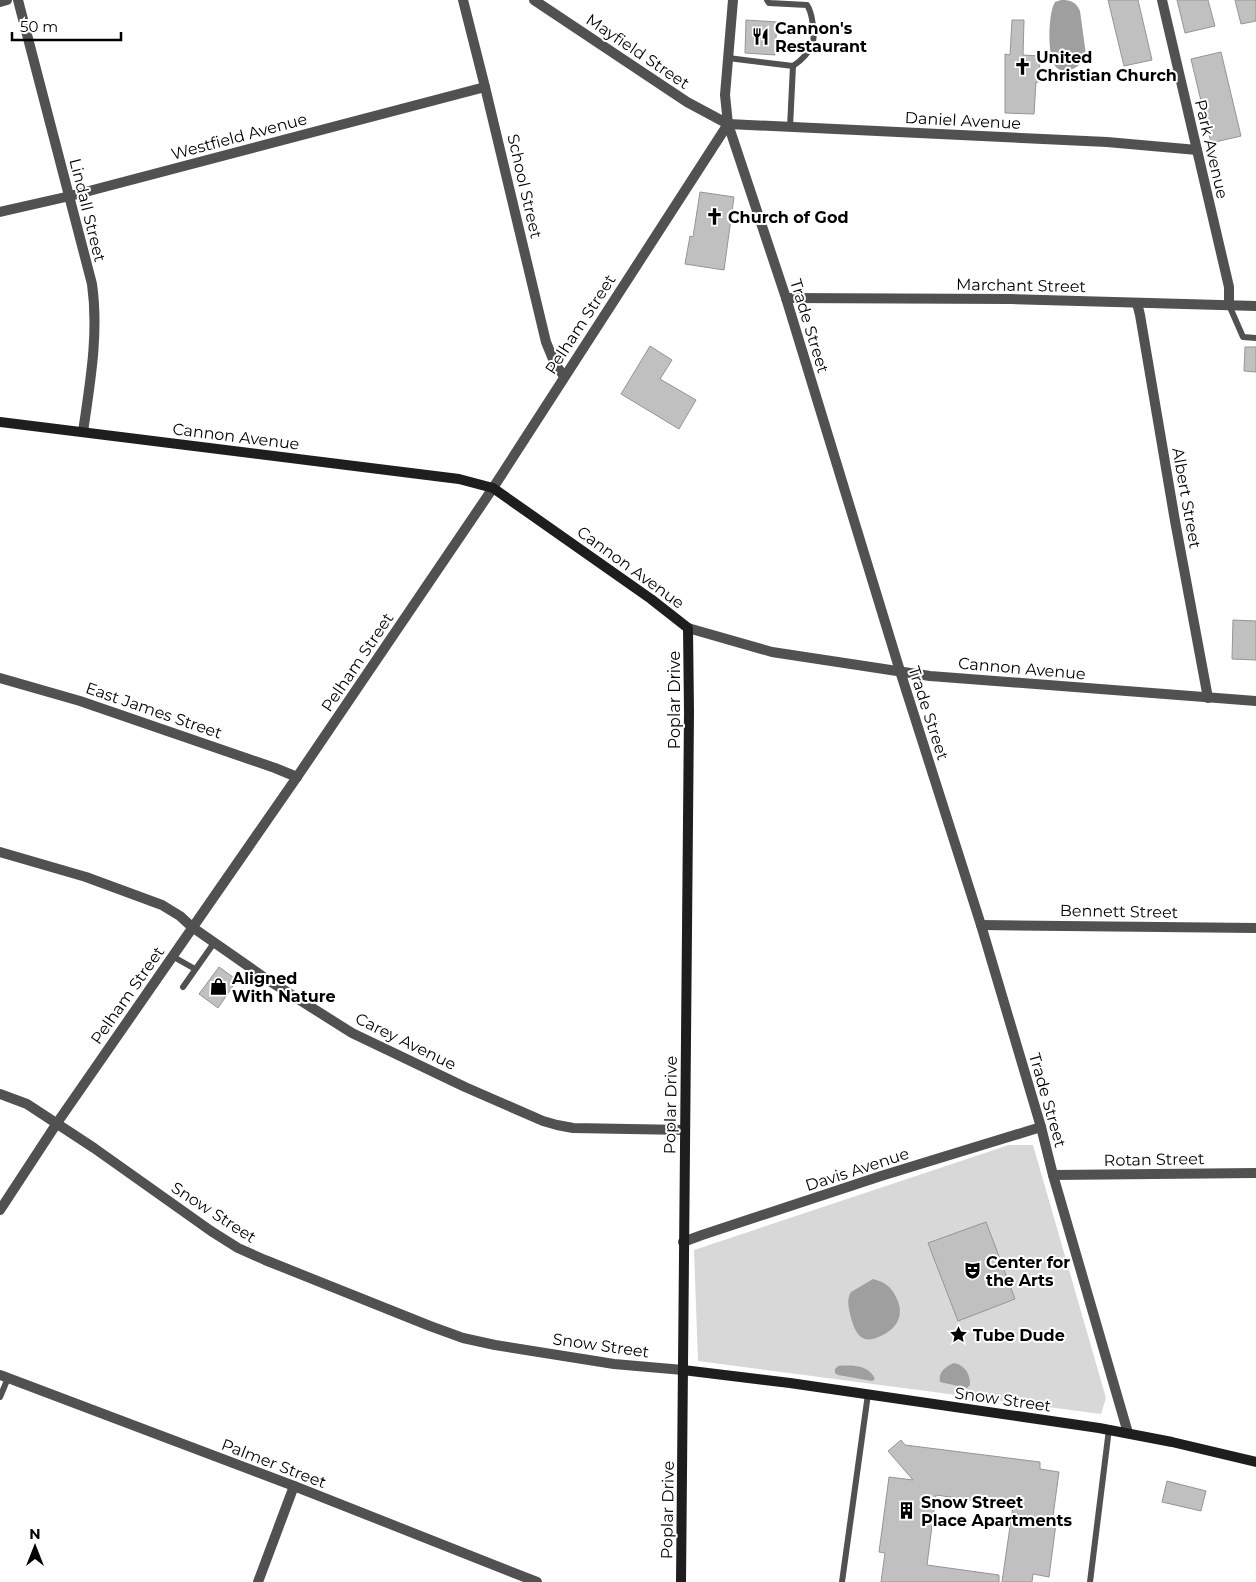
<svg xmlns="http://www.w3.org/2000/svg" width="1256" height="1582" font-family="Montserrat,sans-serif">
<style>
.green{fill:#d8d8d8}
.water{fill:#9f9f9f}
.building{fill:#c0c0c0;stroke:#959595}
.lines{fill:none;stroke-linecap:round;stroke-linejoin:round}
.lane{stroke:#515151;stroke-width:6}
.street{stroke:#515151;stroke-width:10}
.secondary{stroke:#1e1e1e;stroke-width:10}
.labels{text-anchor:middle;stroke-width:4;stroke-linejoin:round;paint-order:stroke}
.poi-label{font-size:16px;font-weight:bold;fill:#000;stroke:#fff;text-anchor:start}
.street-label{font-size:16px;fill:#000;stroke:#fff}
</style>
<rect width="100%" height="100%" fill="#fff"/>
<!-- green -->
<path class="green" d="M 1009,1145 L 1033,1145 L 1106,1398 L 1101,1414 L 698,1361 L 694,1250 Z"/>
<!-- water -->
<g class="water">
<path d="M 1061,0 C 1071,0 1076,2 1080,11 L 1086,55 C 1082,66 1065,78 1055,66 C 1047,55 1048,13 1055,2 Z"/>
<path d="M 873,1279 C 884,1282 891,1286 896,1297 C 906,1316 896,1331 876,1338 C 873,1339 869,1340 865,1339 C 857,1337 853,1325 851,1318 C 849,1309 846,1299 851,1292 Z"/>
<path d="M 954,1363 C 966,1366 970,1374 970,1385 L 967,1388 L 940,1382 C 938,1372 945,1367 954,1363 Z"/>
<path d="M 838,1366 C 852,1365 869,1365 875,1379 L 872,1381 L 838,1375 L 835,1373 L 835,1369 Z"/>
</g>
<!-- building -->
<g class="building">
<path d="M 1108,0 L 1138,0 L 1152,60 L 1124,66 Z"/>
<path d="M 1177,0 L 1208,0 L 1215,26 L 1185,33 Z"/>
<path d="M 1235,0 L 1256,0 L 1256,21 L 1241,24 Z"/>
<path d="M 746,20 L 777,22 L 775,55 L 745,53 Z"/>
<path d="M 1012,20 L 1024,20 L 1023,55 L 1040,56 L 1039,82 L 1036,82 L 1034,114 L 1005,113 L 1005,54 L 1010,55 Z"/>
<path d="M 1221,52 L 1241,136 L 1211,143 L 1191,59 Z"/>
<path d="M 700,192 L 734,197 L 724,270 L 685,264 L 690,236 L 693,237 Z"/>
<path d="M 650,346 L 672,360 L 660,379 L 696,400 L 679,429 L 621,394 Z"/>
<path d="M 1245,347 L 1256,347 L 1256,372 L 1244,371 Z"/>
<path d="M 1233,620 L 1256,621 L 1256,660 L 1232,659 Z"/>
<path d="M 219,967 L 237,980 L 218,1008 L 199,994 Z"/>
<path d="M 986,1222 L 1015,1299 L 958,1321 L 928,1243 Z"/>
<path d="M 901,1440 L 905,1445 L 1040,1462 L 1040,1469 L 1059,1472 L 1053,1516 L 1057,1516 L 1049,1577 L 1033,1574 L 1032,1582 L 1002,1582 L 1013,1506 L 936,1495 L 927,1565 L 999,1575 L 999,1582 L 881,1582 L 885,1553 L 879,1552 L 889,1477 L 913,1480 L 888,1451 Z"/>
<path d="M 1167,1481 L 1206,1491 L 1201,1511 L 1162,1502 Z"/>
</g>
<g class="lines">
<!-- lane -->
<g class="lane">
<path d="M 728,58 L 793,66 C 801,61 811,51 813,41 C 815,33 812,12 807,5 L 769,3 L 767,0"/>
<path d="M 790,127 L 793,66"/>
<path d="M 1229,305 L 1243,337 L 1256,338"/>
<path d="M 172,956 L 195,969"/>
<path d="M 183,987 L 214,943"/>
<path d="M 0,1397 L 8,1378"/>
<path d="M 842,1582 L 868,1394"/>
<path d="M 1090,1582 L 1109,1429"/>
</g>
<!-- street -->
<g class="street">
<path d="M 18,0 L 92,284 C 99,334 90,383 83,432"/>
<path d="M 463,0 L 485,87 L 546,342 L 555,364 L 564,376"/>
<path d="M 534,0 L 687,102 L 728,124 L 1107,142 L 1197,150"/>
<path d="M 733,0 L 725,95 L 728,124 L 786,298 L 900,671 L 981,925 L 1041,1127 L 1053,1175 L 1128,1433"/>
<path d="M 1162,0 L 1229,287 L 1229,305"/>
<path d="M 0,2 L 7,0"/>
<path d="M 0,212 L 70,196 L 485,87"/>
<path d="M 786,298 L 1011,299 L 1256,306"/>
<path d="M 1137,303 L 1140,315 L 1175,521 L 1208,698"/>
<path d="M 688,628 L 772,652 L 930,676 L 1256,701"/>
<path d="M 0,678 L 80,701 L 275,768 L 297,777"/>
<path d="M 0,852 L 86,877 L 162,905 L 180,916 L 192,927 L 268,980 L 352,1033 L 465,1087 L 543,1121 L 557,1125 L 573,1128 L 685,1130"/>
<path d="M 981,925 L 1256,928"/>
<path d="M 0,1094 L 27,1104 L 94,1148 L 211,1231 L 238,1248 L 265,1260 L 430,1326 L 463,1338 L 495,1345 L 614,1364 L 683,1370"/>
<path d="M 1053,1175 L 1256,1173"/>
<path d="M 0,1210 L 57,1123 L 297,777 L 493,488 L 728,124"/>
<path d="M 683,1242 L 702,1235 L 881,1176 L 1041,1127"/>
<path d="M 0,1375 L 294,1486 L 537,1582"/>
<path d="M 258,1582 L 294,1486"/>
</g>
<!-- secondary -->
<g class="secondary">
<path d="M 0,422 L 459,479 L 493,488 L 651,599 L 688,628 L 689,712 L 681,1582"/>
<path d="M 683,1370 L 790,1383 L 1099,1428 L 1172,1442 L 1256,1462"/>
</g>
</g>
<!-- icons -->
<defs>
<symbol id="restaurant-bare" viewBox="-9 -9 18 18"><path d="M-5-6h1v4h1v-4h1v4h1v-4h1v5L-1.5 .5V6h-2V.5L-5-1ZM5-6V6H3V1.5H1.5Q1.5-4 5-6Z" fill="#000" stroke="#fff" stroke-width="2.5" paint-order="stroke"/></symbol>
<symbol id="church-bare" viewBox="-9 -9 18 18"><path d="M-1.2-6h2.4v3.5h3.3v2.4h-3.3V6h-2.4V-.1h-3.3v-2.4h3.3Z" fill="#000" stroke="#fff" stroke-width="2.5" paint-order="stroke"/></symbol>
<symbol id="shop-bare" viewBox="-9 -9 18 18"><path d="M-5-2.5h2.3a2.7 3.5 0 0 1 5.4 0H5L5.5 6h-11ZM-1.5-2.5h3a1.5 2.3 0 0 0-3 0Z" fill="#000" stroke="#fff" stroke-width="2.5" paint-order="stroke"/></symbol>
<symbol id="theatre-bare" viewBox="-9 -9 18 18"><path d="M-5-5.5Q0-4 5-5.5V0Q5 5 0 6Q-5 5-5 0ZM-3.3-2.5H-1v1.5H-3.3ZM1-2.5H3.3v1.5H1ZM-2.8 1Q0 5.5 2.8 1Z" fill="#000" stroke="#fff" stroke-width="2.5" paint-order="stroke"/></symbol>
<symbol id="sight-bare" viewBox="-9 -9 18 18"><path d="M0-6L1.8-2.2L6-1.7L2.9 1.2L3.7 5.4L0 3.3L-3.7 5.4L-2.9 1.2L-6-1.7L-1.8-2.2Z" fill="#000" stroke="#fff" stroke-width="2.5" paint-order="stroke"/></symbol>
<symbol id="building-bare" viewBox="-9 -9 18 18"><path d="M-4-6H4V6H1V3H-1V6H-4ZM-2.5-4.3h1.7v1.8h-1.7ZM.8-4.3h1.7v1.8H.8ZM-2.5-1h1.7V.8h-1.7ZM.8-1h1.7V.8H.8Z" fill="#000" stroke="#fff" stroke-width="2.5" paint-order="stroke"/></symbol>
</defs>
<g fill-rule="evenodd">
<use href="#restaurant-bare" x="748" y="24" width="25" height="25"/>
<use href="#church-bare" x="1010" y="54" width="25" height="25"/>
<use href="#church-bare" x="702" y="204" width="25" height="25"/>
<use href="#shop-bare" x="206" y="974" width="25" height="25"/>
<use href="#theatre-bare" x="960" y="1258" width="25" height="25"/>
<use href="#sight-bare" x="946" y="1322" width="25" height="25"/>
<use href="#building-bare" x="894" y="1498" width="25" height="25"/>
</g>
<g class="labels">
<!-- poi labels -->
<g class="poi-label">
<text x="775" y="34">Cannon's<tspan x="775" dy="18">Restaurant</tspan></text>
<text x="1036" y="63">United<tspan x="1036" dy="18">Christian Church</tspan></text>
<text x="728" y="223">Church of God</text>
<text x="232" y="984">Aligned<tspan x="232" dy="18">With Nature</tspan></text>
<text x="986" y="1268">Center for<tspan x="986" dy="18">the Arts</tspan></text>
<text x="973" y="1341">Tube Dude</text>
<text x="921" y="1508">Snow Street<tspan x="921" dy="18">Place Apartments</tspan></text>
</g>
<!-- street labels -->
<g class="street-label">
<text transform="translate(638 51) rotate(34)" y="6">Mayfield Street</text>
<text transform="translate(963 120) rotate(3)" y="6">Daniel Avenue</text>
<text transform="translate(239 136) rotate(-15)" y="6">Westfield Avenue</text>
<text transform="translate(1212 149) rotate(77)" y="6">Park Avenue</text>
<text transform="translate(525 186) rotate(77)" y="6">School Street</text>
<text transform="translate(88 210) rotate(76)" y="6">Lindall Street</text>
<text transform="translate(1021 285) rotate(1)" y="6">Marchant Street</text>
<text transform="translate(580 324) rotate(-57)" y="6">Pelham Street</text>
<text transform="translate(810 326) rotate(73)" y="6">Trade Street</text>
<text transform="translate(236 436) rotate(7)" y="6">Cannon Avenue</text>
<text transform="translate(1187 498) rotate(80)" y="6">Albert Street</text>
<text transform="translate(631 567) rotate(36)" y="6">Cannon Avenue</text>
<text transform="translate(357 662) rotate(-56)" y="6">Pelham Street</text>
<text transform="translate(1022 668) rotate(5)" y="6">Cannon Avenue</text>
<text transform="translate(674 700) rotate(-90)" y="6">Poplar Drive</text>
<text transform="translate(154 710) rotate(19)" y="6">East James Street</text>
<text transform="translate(929 713) rotate(72)" y="6">Trade Street</text>
<text transform="translate(1119 911) rotate(1)" y="6">Bennett Street</text>
<text transform="translate(127 995) rotate(-55)" y="6">Pelham Street</text>
<text transform="translate(406 1041) rotate(26)" y="6">Carey Avenue</text>
<text transform="translate(1048 1100) rotate(74)" y="6">Trade Street</text>
<text transform="translate(670 1105) rotate(-89)" y="6">Poplar Drive</text>
<text transform="translate(1154 1159) rotate(-1)" y="6">Rotan Street</text>
<text transform="translate(857 1169) rotate(-18)" y="6">Davis Avenue</text>
<text transform="translate(214 1212) rotate(33)" y="6">Snow Street</text>
<text transform="translate(601 1345) rotate(8)" y="6">Snow Street</text>
<text transform="translate(1003 1399) rotate(8)" y="6">Snow Street</text>
<text transform="translate(274 1463) rotate(21)" y="6">Palmer Street</text>
<text transform="translate(667 1510) rotate(-89)" y="6">Poplar Drive</text>
</g>
</g>
<!-- north arrow -->
<g transform="translate(35 1547)" stroke="#ffffff" stroke-width="4" paint-order="stroke">
<path d="M0-4L9 19L0 12L-9 19Z" fill="#000000"/>
<text y="-8" font-size="14" font-weight="bold" text-anchor="middle" fill="#000000">N</text>
</g>
<!-- scale -->
<path d="M12 32v8h109v-8" fill="none" stroke="#000000" stroke-width="2.5"/>
<text x="20" y="32" font-size="15" fill="#000000" stroke="#ffffff" stroke-width="4" paint-order="stroke">50 m</text>
</svg>
